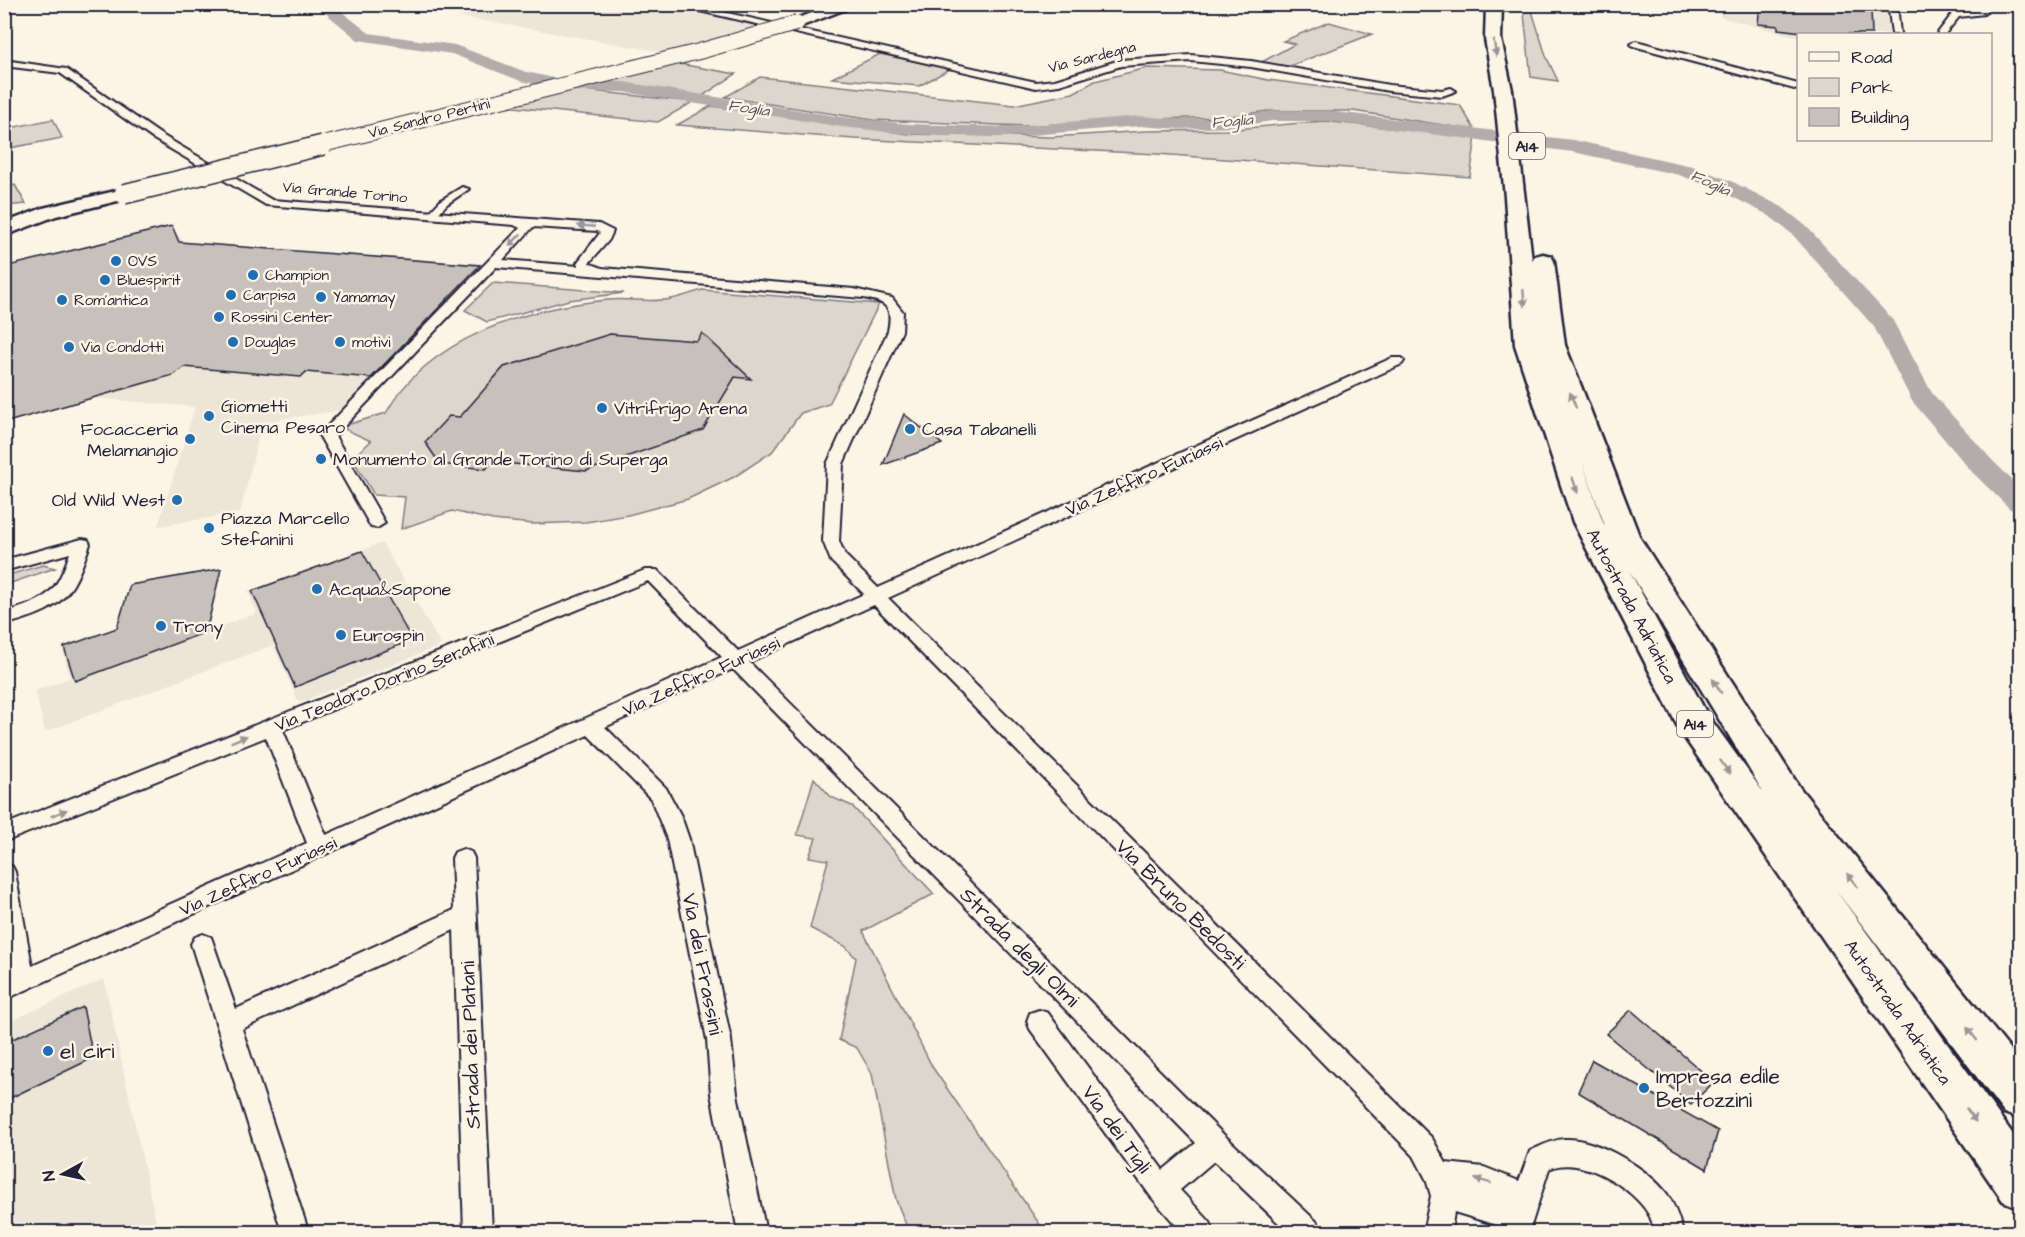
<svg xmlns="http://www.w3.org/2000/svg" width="2025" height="1237" font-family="'Architects Daughter',sans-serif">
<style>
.built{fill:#ece5d8}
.green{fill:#dcd6cc;stroke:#7f7c84;stroke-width:1.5}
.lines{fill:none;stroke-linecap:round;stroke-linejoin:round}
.river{fill:#b2adab;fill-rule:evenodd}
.building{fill:#c6c1bb;stroke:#22223b;stroke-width:1.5}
.pedestrian-casing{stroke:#22223b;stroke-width:4}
.minor-casing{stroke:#22223b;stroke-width:4}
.primary-casing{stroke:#22223b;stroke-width:5}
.motorway-casing{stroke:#22223b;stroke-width:5}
.pedestrian{fill:#fcf5e5;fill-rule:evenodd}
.minor{fill:#fcf5e5;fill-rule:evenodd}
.primary{fill:#fcf5e5;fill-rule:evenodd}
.motorway{fill:#fcf5e5;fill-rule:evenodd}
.primary-bridge-far1-casing{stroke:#22223b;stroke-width:17;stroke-linecap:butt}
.primary-bridge-casing{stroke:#22223b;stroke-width:22;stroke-linecap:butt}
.primary-bridge-far1{stroke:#fcf5e5;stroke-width:15}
.primary-bridge{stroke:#fcf5e5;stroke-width:19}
.oneway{fill:#9a9698}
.poi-dot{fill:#1f6fb2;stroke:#fcf5e5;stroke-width:2}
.labels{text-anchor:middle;stroke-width:5;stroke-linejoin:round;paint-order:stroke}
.far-street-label{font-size:15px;fill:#22223b;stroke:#fcf5e5}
.far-poi-label{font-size:15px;fill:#22223b;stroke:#fcf5e5;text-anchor:start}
.far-water-label{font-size:16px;font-style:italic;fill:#545362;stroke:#fcf5e5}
.shield{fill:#fcf5e5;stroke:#63616e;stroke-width:1.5}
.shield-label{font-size:16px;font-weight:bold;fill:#22223b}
.poi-label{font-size:18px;fill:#22223b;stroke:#fcf5e5;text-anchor:start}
.street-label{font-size:18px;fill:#22223b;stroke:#fcf5e5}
.near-street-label{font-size:21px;fill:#22223b;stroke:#fcf5e5}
.near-poi-label{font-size:21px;fill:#22223b;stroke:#fcf5e5;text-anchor:start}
</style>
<rect width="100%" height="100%" fill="#fcf5e5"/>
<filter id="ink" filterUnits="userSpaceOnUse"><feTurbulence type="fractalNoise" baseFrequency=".0167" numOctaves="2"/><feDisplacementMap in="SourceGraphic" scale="12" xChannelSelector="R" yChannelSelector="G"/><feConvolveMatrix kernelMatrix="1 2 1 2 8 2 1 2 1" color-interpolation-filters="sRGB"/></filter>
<g filter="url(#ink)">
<!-- built -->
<g class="built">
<path d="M 1723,4 L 1848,4 L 1882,9 L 1887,11 L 1889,34 L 1798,34 L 1798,37 L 1720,17 L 1720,9 L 1716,9 Z"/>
<path d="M 393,5 L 693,5 L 766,24 L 663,52 Z"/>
<path d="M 173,226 L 182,241 L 485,265 L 342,410 L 262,422 L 240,513 L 158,526 L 195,407 L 95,398 L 5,423 L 4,266 Z"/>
<path d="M 382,543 L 441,645 L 299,703 L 273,645 L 45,732 L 35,691 L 70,678 L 62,647 L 116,627 L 130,585 L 222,569 L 210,621 L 213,629 L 257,613 L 248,591 Z"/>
<path d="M 104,979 L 158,1232 L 5,1232 L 4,1024 Z"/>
</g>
<!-- green -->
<g class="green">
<path d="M 1523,5 L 1532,5 L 1532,11 L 1546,56 L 1558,81 L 1531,77 Z"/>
<path d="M 1329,22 L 1372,34 L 1285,68 L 1260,63 L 1295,44 L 1283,41 Z"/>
<path d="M 880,54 L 881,54 L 950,69 L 919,86 L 832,78 Z"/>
<path d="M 674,63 L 736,74 L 701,97 L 653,88 L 600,83 Z"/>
<path d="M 1147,68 L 1220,70 L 1268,80 L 1460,105 L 1475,130 L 1353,111 L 1268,111 L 1224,117 L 1119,120 L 1026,126 L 873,120 L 725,97 L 760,77 L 1014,105 L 1073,93 L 1095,81 Z"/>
<path d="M 574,89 L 693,102 L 658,122 L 504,106 Z"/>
<path d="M 711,106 L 909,134 L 1051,137 L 1146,131 L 1226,130 L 1323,121 L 1476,137 L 1470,177 L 1157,154 L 854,139 L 677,125 Z"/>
<path d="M 53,119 L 62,138 L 5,149 L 5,129 Z"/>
<path d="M 15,185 L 26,204 L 5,206 L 5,187 Z"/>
<path d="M 493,283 L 624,293 L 569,300 L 487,322 L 465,310 Z"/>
<path d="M 702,290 L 879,304 L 829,404 L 801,413 L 772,452 L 734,477 L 688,499 L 628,515 L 586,522 L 533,524 L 493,520 L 452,511 L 401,529 L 405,497 L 374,495 L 352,458 L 371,441 L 340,427 L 386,413 C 428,338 526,308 607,300 C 628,298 651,303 671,299 C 682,297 692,293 702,290 Z"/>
<path d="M 43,565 L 55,568 L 5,585 L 5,576 Z"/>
<path d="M 814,778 L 831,797 L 852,806 L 934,894 L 863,931 L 933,1068 L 1045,1232 L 909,1232 L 896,1200 L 872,1074 L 857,1048 L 839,1040 L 856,958 L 845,946 L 810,928 L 828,860 L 809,857 L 816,838 L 797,835 Z"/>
</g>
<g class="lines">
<!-- river -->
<path class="river" d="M 306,4 L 333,5 L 369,33 L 455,45 L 526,72 L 568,81 L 623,82 L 842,117 L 909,124 L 1009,127 L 1140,116 L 1179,119 L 1234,117 L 1272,111 L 1327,111 L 1573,140 L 1692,166 L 1731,181 L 1782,207 L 1806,226 L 1892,319 L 1932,393 L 1992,460 L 2020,488 L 2020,511 L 2010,509 L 1972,472 L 1912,401 L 1874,327 L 1792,234 L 1768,215 L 1717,189 L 1679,175 L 1573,152 L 1327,121 L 1272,121 L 1234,127 L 1179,129 L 1140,126 L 1009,137 L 909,134 L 842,127 L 623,92 L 568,91 L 521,81 L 452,54 L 358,40 L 323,11 Z"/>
</g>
<!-- building -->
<g class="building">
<path d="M 1760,4 L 1834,4 L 1871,10 L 1872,34 L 1819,34 L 1778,29 L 1778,26 L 1758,24 Z"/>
<path d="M 172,226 L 179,242 L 480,265 L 371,378 L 306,372 L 301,377 L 184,367 L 173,375 L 4,423 L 4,267 Z"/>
<path d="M 702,333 L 751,379 L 735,377 L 703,430 L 586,471 L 492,462 L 486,469 L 440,464 L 425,442 L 449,416 L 460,417 L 504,367 L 610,334 L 697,341 Z"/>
<path d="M 904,414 L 942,444 L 883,465 Z"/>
<path d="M 362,551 L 412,640 L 295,687 L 252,591 Z"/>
<path d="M 221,569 L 206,632 L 75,681 L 64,647 L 117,628 L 130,585 Z"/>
<path d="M 83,1007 L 93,1058 L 4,1101 L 4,1043 Z"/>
<path d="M 1631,1010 L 1714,1082 L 1691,1104 L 1606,1034 Z"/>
<path d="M 1592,1060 L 1718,1131 L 1707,1169 L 1578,1092 Z"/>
</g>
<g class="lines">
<defs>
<path id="pedestrian" d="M 462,187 L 469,189 L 447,204 L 434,218 L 428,218 L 428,214 L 441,200 Z"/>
<g id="minor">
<path d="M 669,4 L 687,4 L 1036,82 L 1055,80 L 1120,60 L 1191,55 L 1251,61 L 1389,85 L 1442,90 L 1451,88 L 1456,91 L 1442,96 L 1389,91 L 1251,67 L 1191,61 L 1121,66 L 1059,85 L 1036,88 Z"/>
<path d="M 1854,4 L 1897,4 L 1900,34 L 1892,34 L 1889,11 Z"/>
<path d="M 1983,4 L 1992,4 L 1984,14 L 1959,17 L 1945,34 L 1937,34 L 1953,13 L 1978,10 Z"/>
<path d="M 1636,41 L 1798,84 L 1798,90 L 1633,46 L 1631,44 Z"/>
<path d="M 4,60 L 66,69 L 160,134 L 272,200 L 599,224 L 613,231 L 609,240 L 589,263 L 602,268 L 854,289 L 892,298 L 903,312 L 902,331 L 843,464 L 839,541 L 845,555 L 878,588 L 1392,358 L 1402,358 L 1404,361 L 1402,364 L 888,598 L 1432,1138 L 1446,1163 L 1484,1167 L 1519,1181 L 1530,1151 C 1541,1146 1552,1140 1564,1139 C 1596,1137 1649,1169 1667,1194 C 1675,1205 1679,1220 1683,1232 L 1655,1232 C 1653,1227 1652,1220 1649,1215 C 1634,1188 1580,1154 1549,1169 L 1529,1232 L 1501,1232 L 1503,1227 L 1454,1212 L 1451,1232 L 1423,1232 L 1431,1196 L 1426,1179 L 1414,1156 L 874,605 L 749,662 L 1224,1135 L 1317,1222 L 1321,1232 L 1288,1232 L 1214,1161 L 1180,1190 L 1210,1222 L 1214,1232 L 1182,1232 L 1152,1198 L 1030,1029 L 1027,1021 L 1030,1013 L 1039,1010 L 1048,1013 L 1163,1170 L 1196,1143 L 733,669 L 605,727 L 666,788 L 681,816 L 689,839 L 731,1040 L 737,1094 L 766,1232 L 738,1232 L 711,1094 L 707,1040 L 667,839 L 651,799 L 588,735 L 4,1000 L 4,979 L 10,976 L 4,942 L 4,863 L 12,866 L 15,872 L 32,966 L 307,843 L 266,737 L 4,842 L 4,825 L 645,570 L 657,570 L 738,651 L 864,594 L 831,561 L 823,541 L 827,464 L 888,331 C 893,307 887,302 863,298 L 496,267 L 335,436 L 385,523 L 377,528 L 371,527 L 319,435 L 520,228 L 514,225 L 266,205 L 152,138 L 60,73 L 4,66 ZM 533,227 L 597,231 L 600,233 L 577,263 L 579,266 L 503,260 ZM 648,581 L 722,657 L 326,835 L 283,730 Z"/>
<path d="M 82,539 L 88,540 L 90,544 C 71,600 62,609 4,625 L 4,613 C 47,599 55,596 70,553 L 4,571 L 4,560 Z"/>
<path d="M 463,849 L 471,852 L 474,858 L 492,1232 L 464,1232 L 454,930 L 242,1029 L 306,1224 L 302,1232 L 282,1232 L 191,944 L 195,937 L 203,934 L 211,937 L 236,1009 L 454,910 L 452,858 L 455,852 Z"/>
</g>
<g id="primary">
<path d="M 838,4 L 859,4 L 802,26 L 797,27 L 790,23 L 792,20 Z"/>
<path d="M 124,189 L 130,190 L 133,194 L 130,198 L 56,216 L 4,236 L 4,223 L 43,208 Z"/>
</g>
<path id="motorway" d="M 1486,4 L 1502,4 L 1501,39 L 1512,90 L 1532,260 L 1535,256 L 1543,254 L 1551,256 L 1554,261 L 1565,345 L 1640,538 L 1800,788 L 2020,1062 L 2020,1119 L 2004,1113 L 1835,889 L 2020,1144 L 2020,1208 L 2003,1201 L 1680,731 L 1573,522 L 1515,345 L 1505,197 L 1494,90 L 1485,39 ZM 1581,458 L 1605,526 L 1603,522 ZM 1629,570 L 1763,792 L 1707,714 Z"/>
</defs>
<!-- pedestrian casing -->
<use href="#pedestrian" class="pedestrian-casing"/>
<!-- minor casing -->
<use href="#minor" class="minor-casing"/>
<!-- primary casing -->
<use href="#primary" class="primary-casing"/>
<!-- motorway casing -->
<use href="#motorway" class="motorway-casing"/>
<!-- pedestrian -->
<use href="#pedestrian" class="pedestrian"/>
<!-- minor -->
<use href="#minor" class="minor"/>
<!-- primary -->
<use href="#primary" class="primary"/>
<!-- motorway -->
<use href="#motorway" class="motorway"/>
<defs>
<path id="primary-bridge-far1" d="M 317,146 L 701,51 L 797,23"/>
<path id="primary-bridge" d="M 124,194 L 323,145"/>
</defs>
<!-- primary-bridge-far1 casing -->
<use href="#primary-bridge-far1" class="primary-bridge-far1-casing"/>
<!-- primary-bridge casing -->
<use href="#primary-bridge" class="primary-bridge-casing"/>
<!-- primary-bridge-far1 -->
<use href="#primary-bridge-far1" class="primary-bridge-far1"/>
<!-- primary-bridge -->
<use href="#primary-bridge" class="primary-bridge"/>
</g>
<!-- one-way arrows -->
<defs><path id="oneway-solid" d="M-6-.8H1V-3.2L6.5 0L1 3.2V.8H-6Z" transform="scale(1.5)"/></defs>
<g class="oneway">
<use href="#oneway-solid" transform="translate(1495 48) rotate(80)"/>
<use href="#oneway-solid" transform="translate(586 226) rotate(-175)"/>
<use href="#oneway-solid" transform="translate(515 240) rotate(135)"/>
<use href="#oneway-solid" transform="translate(1524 298) rotate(85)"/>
<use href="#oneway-solid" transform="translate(1573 400) rotate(-111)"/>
<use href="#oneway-solid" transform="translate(1575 485) rotate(71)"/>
<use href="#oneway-solid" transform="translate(1717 686) rotate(-122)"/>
<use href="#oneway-solid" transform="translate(239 739) rotate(-22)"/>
<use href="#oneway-solid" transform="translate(1725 767) rotate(55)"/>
<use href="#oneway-solid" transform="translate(59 813) rotate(-22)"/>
<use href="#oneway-solid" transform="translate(1852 880) rotate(-128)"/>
<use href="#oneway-solid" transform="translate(1972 1034) rotate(-128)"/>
<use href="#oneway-solid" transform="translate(1971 1115) rotate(55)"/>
<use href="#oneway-solid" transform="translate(1483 1181) rotate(-165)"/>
</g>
</g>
<!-- markers -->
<g class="poi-dot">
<circle cx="116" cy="261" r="6"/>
<circle cx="253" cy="275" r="6"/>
<circle cx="105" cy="280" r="6"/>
<circle cx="231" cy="295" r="6"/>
<circle cx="321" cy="297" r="6"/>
<circle cx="62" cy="300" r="6"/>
<circle cx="219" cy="317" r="6"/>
<circle cx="233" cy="342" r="6"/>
<circle cx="340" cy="342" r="6"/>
<circle cx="69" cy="347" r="6"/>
<circle cx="602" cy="408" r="6"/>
<circle cx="209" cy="416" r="6"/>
<circle cx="910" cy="429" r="6"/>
<circle cx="190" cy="439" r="6"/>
<circle cx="321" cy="459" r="6"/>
<circle cx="177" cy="500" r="6"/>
<circle cx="209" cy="528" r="6"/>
<circle cx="317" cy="589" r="6"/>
<circle cx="161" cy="626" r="6"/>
<circle cx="341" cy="635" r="6"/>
<circle cx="48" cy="1051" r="6"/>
<circle cx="1644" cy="1088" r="6"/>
</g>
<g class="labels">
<!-- far-street labels -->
<g class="far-street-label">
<text transform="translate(1092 57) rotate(-14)" y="5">Via Sardegna</text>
<text transform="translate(429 118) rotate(-14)" y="5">Via Sandro Pertini</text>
<text transform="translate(345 192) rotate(5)" y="5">Via Grande Torino</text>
</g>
<!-- far-poi labels -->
<g class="far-poi-label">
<text x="128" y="266">OVS</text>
<text x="265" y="280">Champion</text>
<text x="117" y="285">Bluespirit</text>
<text x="243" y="300">Carpisa</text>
<text x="333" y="302">Yamamay</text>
<text x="74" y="305">Rom'antica</text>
<text x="231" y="322">Rossini Center</text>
<text x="245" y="347">Douglas</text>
<text x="352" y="347">motivi</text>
<text x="81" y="352">Via Condotti</text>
</g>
<!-- far-water labels -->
<g class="far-water-label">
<text transform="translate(749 107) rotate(9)" y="6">Foglia</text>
<text transform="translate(1232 120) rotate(-4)" y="6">Foglia</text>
<text transform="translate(1711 182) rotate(25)" y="6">Foglia</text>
</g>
<!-- shield labels -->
<g class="shield">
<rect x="1509" y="133" width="36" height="26" rx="4.5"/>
<rect x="1677" y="711" width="36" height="26" rx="4.5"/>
</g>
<g class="shield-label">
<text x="1527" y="152">A14</text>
<text x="1695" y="730">A14</text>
</g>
<!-- poi labels -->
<g class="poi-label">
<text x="221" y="412">Giometti<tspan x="221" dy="21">Cinema Pesaro</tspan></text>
<text x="614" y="414">Vitrifrigo Arena</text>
<text x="178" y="435" text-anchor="end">Focacceria<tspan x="178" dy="21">Melamangio</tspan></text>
<text x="922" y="435">Casa Tabanelli</text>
<text x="333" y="465">Monumento al Grande Torino di Superga</text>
<text x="165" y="506" text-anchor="end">Old Wild West</text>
<text x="221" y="524">Piazza Marcello<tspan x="221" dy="21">Stefanini</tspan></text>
<text x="329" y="595">Acqua&amp;Sapone</text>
<text x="173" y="632">Trony</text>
<text x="353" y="641">Eurospin</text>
</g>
<!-- street labels -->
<g class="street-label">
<text transform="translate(1144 476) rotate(-24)" y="6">Via Zeffiro Furiassi</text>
<text transform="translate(1632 606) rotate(62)" y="6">Autostrada Adriatica</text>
<text transform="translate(701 676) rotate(-24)" y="6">Via Zeffiro Furiassi</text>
<text transform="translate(384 682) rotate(-22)" y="6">Via Teodoro Dorino Serafini</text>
<text transform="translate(258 876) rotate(-24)" y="6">Via Zeffiro Furiassi</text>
<text transform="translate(1898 1012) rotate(55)" y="6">Autostrada Adriatica</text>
</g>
<!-- near-street labels -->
<g class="near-street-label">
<text transform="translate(1181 904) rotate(45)" y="7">Via Bruno Bedosti</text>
<text transform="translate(1020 947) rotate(45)" y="7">Strada degli Olmi</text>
<text transform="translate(703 964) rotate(79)" y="7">Via dei Frassini</text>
<text transform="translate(470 1045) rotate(-92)" y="7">Strada dei Platani</text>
<text transform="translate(1117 1129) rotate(54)" y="7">Via dei Tigli</text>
</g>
<!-- near-poi labels -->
<g class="near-poi-label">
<text x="60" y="1058">el ciri</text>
<text x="1656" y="1083">Impresa edile<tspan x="1656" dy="24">Bertozzini</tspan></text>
</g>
</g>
<!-- margin -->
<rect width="2025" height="1237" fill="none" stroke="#fcf5e5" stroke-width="24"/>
<rect x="12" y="12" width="2001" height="1213" fill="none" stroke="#22223b" stroke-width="2" filter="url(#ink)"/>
<!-- legend -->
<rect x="1797" y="33" width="195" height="108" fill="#fcf5e5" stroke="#a5a1a1" stroke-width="1.5"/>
<rect x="1809" y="52" width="30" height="9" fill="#fcf5e5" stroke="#a5a1a1" stroke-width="1.5"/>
<text x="1851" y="63" font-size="18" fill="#22223b">Road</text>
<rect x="1809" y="78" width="30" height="18" fill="#dcd6cc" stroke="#a5a1a1" stroke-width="1.5"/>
<text x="1851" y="93" font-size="18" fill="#22223b">Park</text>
<rect x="1809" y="108" width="30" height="18" fill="#c6c1bb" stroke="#a5a1a1" stroke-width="1.5"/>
<text x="1851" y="123" font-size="18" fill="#22223b">Building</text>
<!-- north arrow -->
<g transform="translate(63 1174) rotate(262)" stroke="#fcf5e5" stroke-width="4.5" paint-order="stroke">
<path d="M0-4.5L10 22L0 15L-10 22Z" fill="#22223b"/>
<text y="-9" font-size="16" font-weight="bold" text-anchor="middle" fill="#22223b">N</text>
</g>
</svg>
